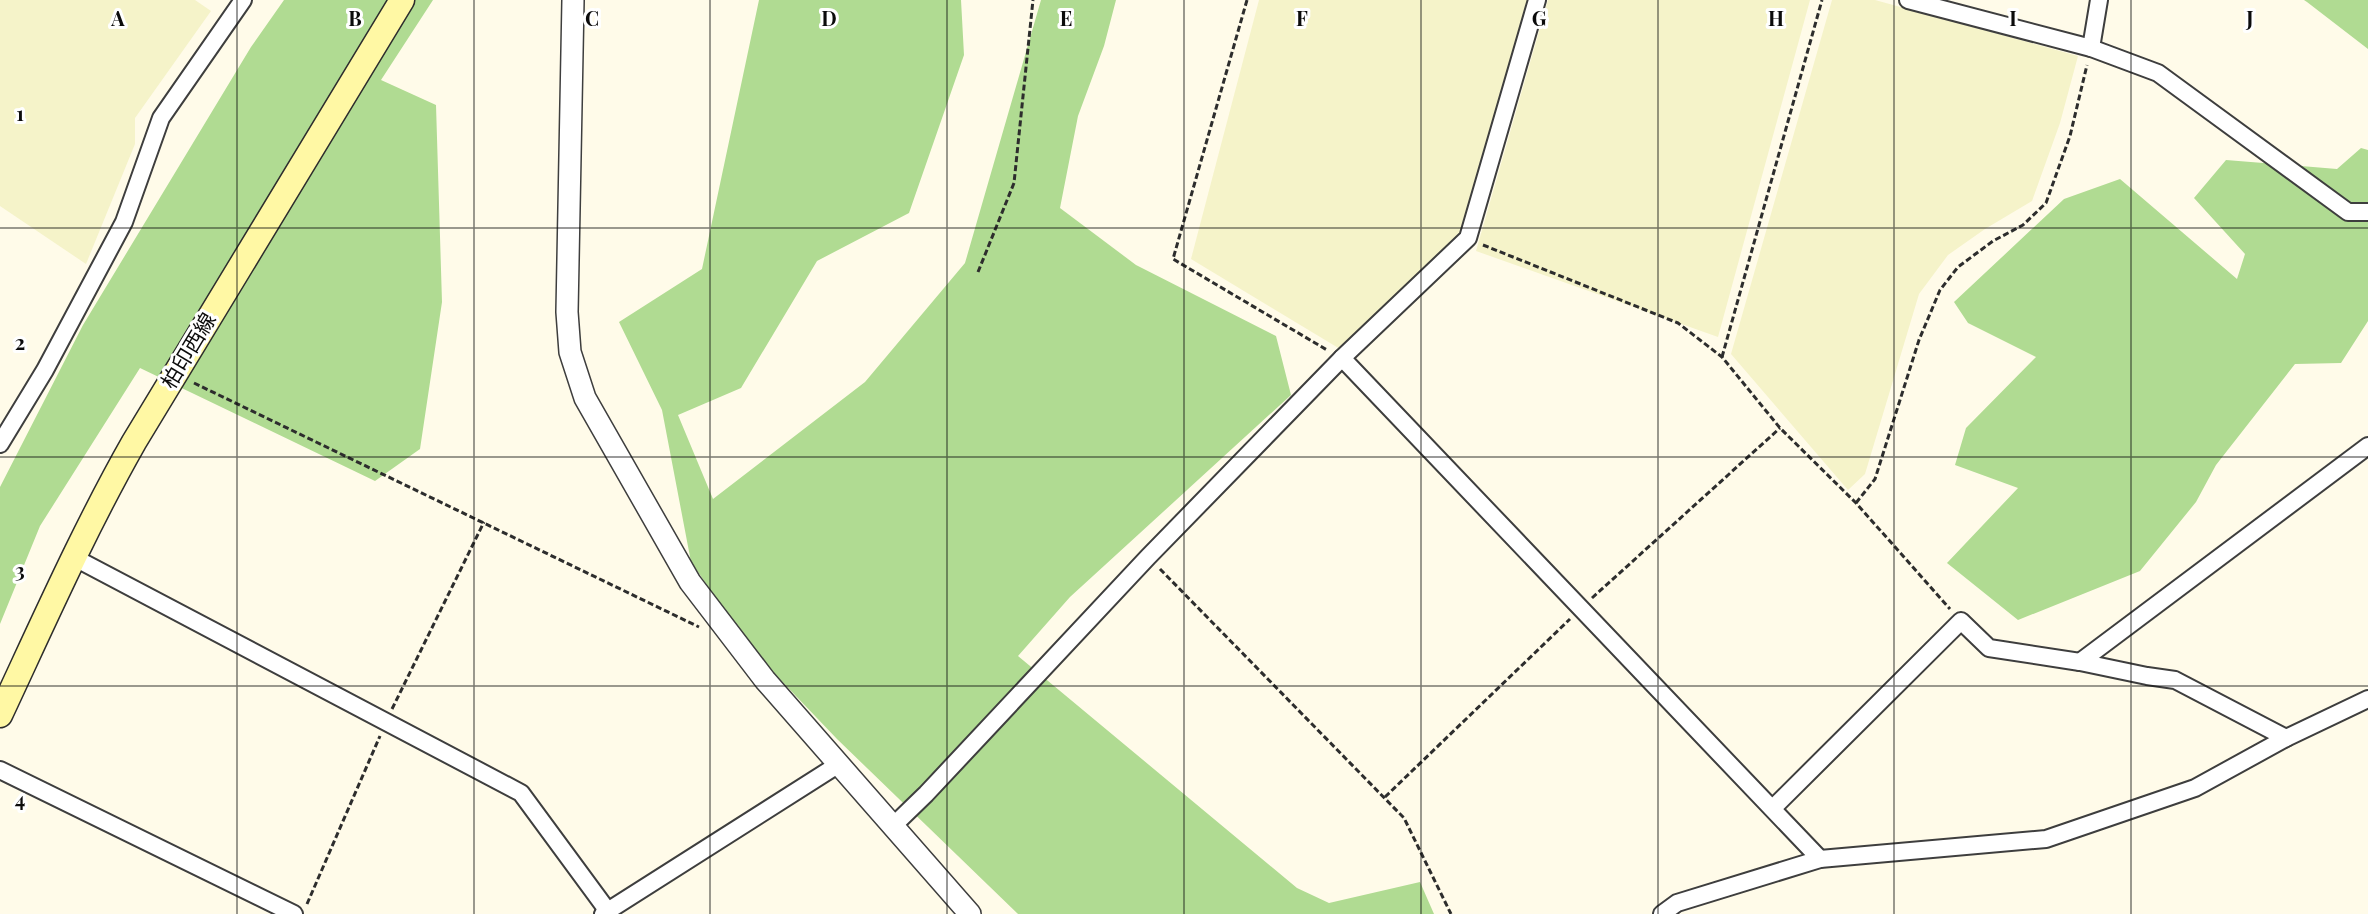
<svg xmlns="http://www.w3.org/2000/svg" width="2368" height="914" font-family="'Playfair Display','Noto Sans JP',serif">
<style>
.farmland{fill:#f5f3c9}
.forest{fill:#b0db92}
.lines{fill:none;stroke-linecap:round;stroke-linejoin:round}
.minor-casing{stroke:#3e3e3e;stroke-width:20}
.tertiary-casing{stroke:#3e3e3e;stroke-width:24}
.secondary-casing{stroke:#2d2d2d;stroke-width:27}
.path{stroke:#2d2d2d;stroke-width:3;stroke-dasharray:6 3;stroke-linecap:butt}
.minor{stroke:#fff;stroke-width:16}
.tertiary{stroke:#fff;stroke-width:21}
.secondary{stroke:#fff8a4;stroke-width:24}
.grid{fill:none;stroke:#0b0b0b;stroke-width:1.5;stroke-opacity:0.55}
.labels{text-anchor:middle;stroke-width:6;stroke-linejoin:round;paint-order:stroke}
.street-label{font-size:21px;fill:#0b0b0b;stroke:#fff}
.grid-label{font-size:20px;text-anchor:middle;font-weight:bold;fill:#0b0b0b;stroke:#fff;stroke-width:6;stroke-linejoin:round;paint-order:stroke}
</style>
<rect width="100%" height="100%" fill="#fffbe9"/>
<!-- farmland -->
<g class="farmland">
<path d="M 0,0 L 195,0 L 211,11 L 135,118 L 135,144 L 86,264 L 0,206 Z"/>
<path d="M 1259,0 L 1530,0 L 1495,126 L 1460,234 L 1345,352 L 1191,259 Z"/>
<path d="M 1548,0 L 1810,0 L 1718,337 L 1476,251 Z"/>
<path d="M 1832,0 L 1875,0 L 2078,56 L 2060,123 L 2032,201 L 1985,229 L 1948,255 L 1919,294 L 1865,474 L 1848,490 L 1731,354 Z"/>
</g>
<!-- forest -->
<g class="forest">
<path d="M 284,0 L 433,0 L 381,80 L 436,105 L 442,302 L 420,449 L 375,481 L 140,368 L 40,526 L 0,624 L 0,487 L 83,325 L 251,47 Z"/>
<path d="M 759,0 L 961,0 L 964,55 L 909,213 L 817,261 L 741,388 L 678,415 L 713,499 L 865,382 L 965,263 L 1041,0 L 1116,0 L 1104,46 L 1078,116 L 1060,208 L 1136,265 L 1276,336 L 1291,395 L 1070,597 L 1018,656 L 1297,888 L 1329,903 L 1420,882 L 1434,914 L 1018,914 L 837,739 L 752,650 L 691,562 L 662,410 L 619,322 L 702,269 Z"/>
<path d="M 2304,0 L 2368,0 L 2368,49 L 2307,2 Z"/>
<path d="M 2361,148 L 2368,150 L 2368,321 L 2341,363 L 2295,364 L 2216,465 L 2196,502 L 2140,571 L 2018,620 L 1947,563 L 2018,488 L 1955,465 L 1966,428 L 2036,357 L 1968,323 L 1954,302 L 2064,199 L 2120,179 L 2237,279 L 2245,254 L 2194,198 L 2226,160 L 2337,169 Z"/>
</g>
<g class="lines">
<defs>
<g id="minor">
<path d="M 1908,0 L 2091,48 L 2099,0"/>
<path d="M 2091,48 L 2158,73 L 2348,212 L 2368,212"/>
<path d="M 1342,358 L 1820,859"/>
<path d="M 0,444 L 45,370 L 124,222 L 161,118 L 243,0"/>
<path d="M 73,557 L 521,793 L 610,914"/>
<path d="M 2080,662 L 2368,446"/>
<path d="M 0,770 L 294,914"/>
<path d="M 1773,808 L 1961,621 L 1989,648 L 2080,662 L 2147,676 L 2175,680 L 2286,738"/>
<path d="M 893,826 L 926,794 L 1148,557 L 1342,358 L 1468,238 L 1537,0"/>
<path d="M 603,914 L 839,764"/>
<path d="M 1662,914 L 1677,903 L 1820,859 L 2046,839 L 2195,788 L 2286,738 L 2368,699"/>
</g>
<path id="tertiary" d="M 573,0 L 567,312 L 570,352 L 585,398 L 690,582 L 765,680 L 970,914"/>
<path id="secondary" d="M 0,715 C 43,623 84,530 134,442 L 402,0"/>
</defs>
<!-- minor casing -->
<use href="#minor" class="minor-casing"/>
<!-- tertiary casing -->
<use href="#tertiary" class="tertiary-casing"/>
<!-- secondary casing -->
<use href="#secondary" class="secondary-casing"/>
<!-- path -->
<g class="path">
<path d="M 1247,0 L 1173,259 L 1327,350"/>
<path d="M 1483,245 L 1678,323 L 1722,357 L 1780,428 L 1856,503 L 1950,609"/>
<path d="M 978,272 L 1014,183 L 1033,0"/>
<path d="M 1722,357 L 1822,0"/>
<path d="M 194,383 L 699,627"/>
<path d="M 1856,503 L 1875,479 L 1919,340 L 1940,290 L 1958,267 L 1993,241 L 2023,225 L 2046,203 L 2070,136 L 2087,65"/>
<path d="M 1160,569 L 1404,818 L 1451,914"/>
<path d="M 1592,598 L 1780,428"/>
<path d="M 392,709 L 484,522"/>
<path d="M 1385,797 L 1570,619"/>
<path d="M 307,904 L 380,736"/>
</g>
<!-- minor -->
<use href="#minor" class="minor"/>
<!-- tertiary -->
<use href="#tertiary" class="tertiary"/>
<!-- secondary -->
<use href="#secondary" class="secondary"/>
</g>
<!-- grid -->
<path class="grid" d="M 237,0 L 237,914M 474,0 L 474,914M 710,0 L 710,914M 947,0 L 947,914M 1184,0 L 1184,914M 1421,0 L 1421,914M 1658,0 L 1658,914M 1894,0 L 1894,914M 2131,0 L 2131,914M 0,228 L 2368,228M 0,457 L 2368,457M 0,686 L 2368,686"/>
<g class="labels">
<!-- street labels -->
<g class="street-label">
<text transform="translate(189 351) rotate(-59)" y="7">柏印西線</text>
</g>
</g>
<g class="grid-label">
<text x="118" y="26">A</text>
<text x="355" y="26">B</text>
<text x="592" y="26">C</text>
<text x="829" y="26">D</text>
<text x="1066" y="26">E</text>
<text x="1302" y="26">F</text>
<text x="1539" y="26">G</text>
<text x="1776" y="26">H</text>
<text x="2013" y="26">I</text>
<text x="2250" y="26">J</text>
<text x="20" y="121">1</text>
<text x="20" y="350">2</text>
<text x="20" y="578">3</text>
<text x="20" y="807">4</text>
</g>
</svg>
